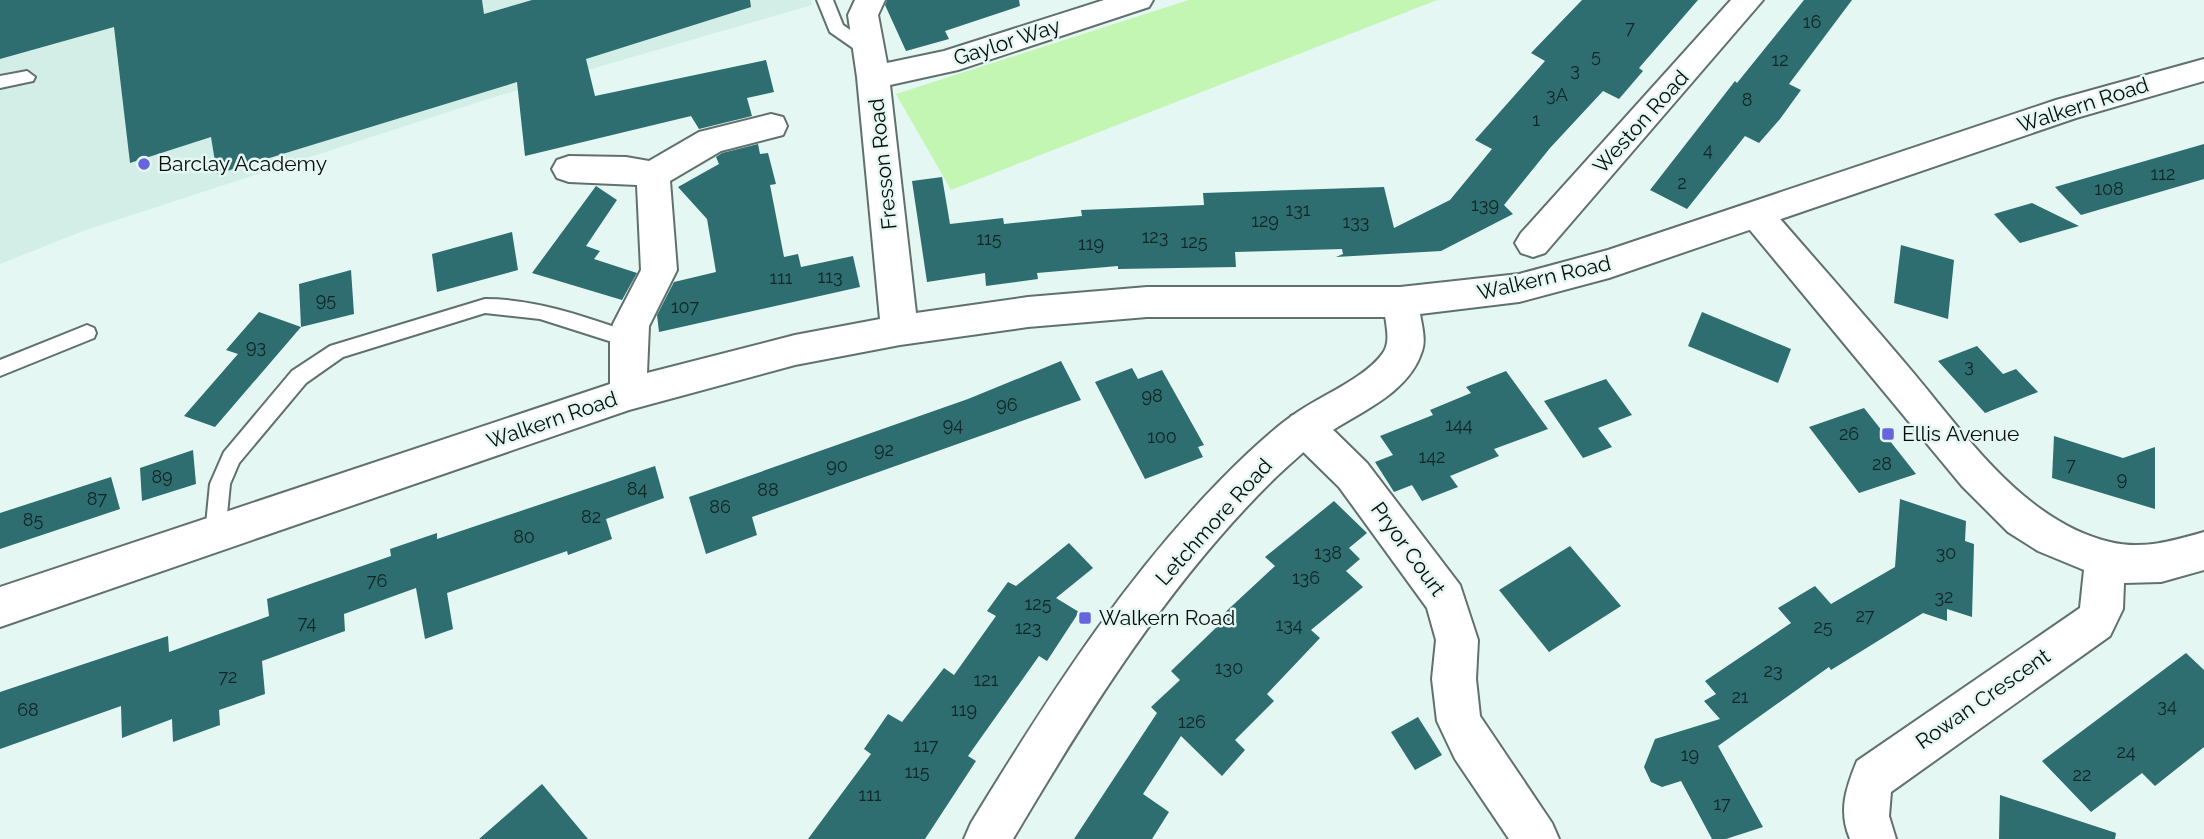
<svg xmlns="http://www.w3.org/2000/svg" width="2204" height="839" font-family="Raleway,sans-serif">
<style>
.built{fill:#d2eee7}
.green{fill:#c3f5b3}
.building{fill:#2e6d70}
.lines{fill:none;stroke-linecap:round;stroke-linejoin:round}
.service-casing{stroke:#60716d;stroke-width:4}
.minor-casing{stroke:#60716d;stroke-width:4}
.tertiary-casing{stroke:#60716d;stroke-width:4}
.service{fill:#fff;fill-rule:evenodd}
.minor{fill:#fff;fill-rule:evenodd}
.tertiary{fill:#fff;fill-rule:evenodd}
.poi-dot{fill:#6765de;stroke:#e4f7f2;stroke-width:2.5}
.labels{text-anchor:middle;stroke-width:5;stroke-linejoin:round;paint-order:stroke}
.number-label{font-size:18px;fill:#112524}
.street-label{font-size:21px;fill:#070d0b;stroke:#e4f7f2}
.poi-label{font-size:21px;fill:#070d0b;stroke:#e4f7f2;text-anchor:start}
</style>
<rect width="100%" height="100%" fill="#e4f7f2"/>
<!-- built -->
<path class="built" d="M 0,0 L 811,0 L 812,5 L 491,98 L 83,231 L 0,264 Z"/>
<!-- green -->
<path class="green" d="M 1189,0 L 1437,0 L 951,190 L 896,94 Z"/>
<!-- building -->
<g class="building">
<path d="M 0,0 L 482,0 L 484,14 L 532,0 L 750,0 L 751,7 L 586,59 L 595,96 L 766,60 L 774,92 L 747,98 L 752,116 L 699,129 L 691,116 L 525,156 L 517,82 L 217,174 L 211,137 L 130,163 L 114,27 L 0,59 Z"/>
<path d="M 887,0 L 1019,0 L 1020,6 L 945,31 L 949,39 L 906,51 L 885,5 Z"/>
<path d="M 1582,0 L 1698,0 L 1639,68 L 1643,71 L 1619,99 L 1603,91 L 1550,148 L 1504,205 L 1513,214 L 1441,251 L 1336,257 L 1343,254 L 1342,249 L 1235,252 L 1236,267 L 1118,269 L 1118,266 L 1037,273 L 1038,279 L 986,286 L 985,273 L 927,282 L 912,181 L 942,177 L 950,224 L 1003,218 L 1004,224 L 1082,216 L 1081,210 L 1204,205 L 1203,193 L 1384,187 L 1394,228 L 1450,200 L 1492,149 L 1475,140 L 1545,61 L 1531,53 Z"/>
<path d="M 1804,0 L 1852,0 L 1789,84 L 1801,90 L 1780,119 L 1759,143 L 1745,136 L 1687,209 L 1650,190 L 1735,81 L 1737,83 Z"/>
<path d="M 758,144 L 760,154 L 768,153 L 776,184 L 770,185 L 784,257 L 798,254 L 801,267 L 853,256 L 860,287 L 659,332 L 657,315 L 674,282 L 716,272 L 707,219 L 678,187 L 719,164 L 716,157 L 722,153 Z"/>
<path d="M 2204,144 L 2204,179 L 2081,215 L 2055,187 Z"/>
<path d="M 596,186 L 617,200 L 586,246 L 600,251 L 594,259 L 637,273 L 622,300 L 532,273 Z"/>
<path d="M 2032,203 L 2079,226 L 2020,243 L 1994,214 Z"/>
<path d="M 512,232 L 518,270 L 437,292 L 432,254 Z"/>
<path d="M 1901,245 L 1954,260 L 1948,319 L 1894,303 Z"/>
<path d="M 351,270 L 354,314 L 301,327 L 215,427 L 184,416 L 238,354 L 226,350 L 259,312 L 301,327 L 299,284 Z"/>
<path d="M 1702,312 L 1791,349 L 1778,383 L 1688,346 Z"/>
<path d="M 1977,346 L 2003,374 L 2016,369 L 2038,392 L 1985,413 L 1938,361 Z"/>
<path d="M 1061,361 L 1081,400 L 752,517 L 757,535 L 706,554 L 689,497 L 968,399 Z"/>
<path d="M 1132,368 L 1138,379 L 1162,370 L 1204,445 L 1198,447 L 1203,457 L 1145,479 L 1095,382 Z"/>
<path d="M 1506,371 L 1548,429 L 1494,449 L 1499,456 L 1450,476 L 1458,487 L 1422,501 L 1412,485 L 1394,492 L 1375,462 L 1393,455 L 1380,436 L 1433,415 L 1430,410 L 1471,393 L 1466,387 Z"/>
<path d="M 1606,379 L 1632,415 L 1598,428 L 1612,447 L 1583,458 L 1544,401 Z"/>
<path d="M 1864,408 L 1916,474 L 1859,493 L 1809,427 Z"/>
<path d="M 2054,436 L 2123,458 L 2155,447 L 2155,509 L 2052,478 Z"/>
<path d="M 193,450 L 196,484 L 142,501 L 140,468 Z"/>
<path d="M 655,466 L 664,498 L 606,519 L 612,539 L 568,555 L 567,551 L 447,593 L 453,629 L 425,639 L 416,588 L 344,614 L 345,631 L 262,661 L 265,694 L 219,710 L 220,725 L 173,742 L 172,719 L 122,738 L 121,706 L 0,749 L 0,692 L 168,636 L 169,652 L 269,616 L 267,599 L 391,556 L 390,549 L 437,533 L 437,539 Z"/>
<path d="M 111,477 L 120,509 L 0,549 L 0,513 Z"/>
<path d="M 1900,499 L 1966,521 L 1965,541 L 1974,544 L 1972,617 L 1947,609 L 1947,621 L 1923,613 L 1831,670 L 1829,667 L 1718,746 L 1763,827 L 1726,839 L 1712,839 L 1681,781 L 1662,787 L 1651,782 L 1644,767 L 1655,739 L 1720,719 L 1704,701 L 1716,694 L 1705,681 L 1791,623 L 1778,608 L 1815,586 L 1831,604 L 1895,567 Z"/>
<path d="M 1334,501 L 1367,533 L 1349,548 L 1360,559 L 1346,571 L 1363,587 L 1311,630 L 1320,638 L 1267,694 L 1274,701 L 1235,740 L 1245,750 L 1222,776 L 1181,736 L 1143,794 L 1169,812 L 1152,839 L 1074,839 L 1157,713 L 1151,707 L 1180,680 L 1171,671 L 1223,621 L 1219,618 L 1275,566 L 1265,557 Z"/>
<path d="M 1069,543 L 1093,568 L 1056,598 L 1079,612 L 1047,661 L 1039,656 L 968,756 L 976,761 L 925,839 L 808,839 L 871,754 L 864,749 L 888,714 L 902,722 L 944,668 L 954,675 L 996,616 L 987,611 L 1008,582 L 1016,586 Z"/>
<path d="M 1570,546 L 1621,606 L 1549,652 L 1499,590 Z"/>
<path d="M 2186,653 L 2204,670 L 2204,747 L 2155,786 L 2142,773 L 2091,812 L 2042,761 Z"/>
<path d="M 1418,717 L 1442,755 L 1415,770 L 1391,732 Z"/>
<path d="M 542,784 L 588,839 L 479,839 Z"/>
<path d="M 2000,795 L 2116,833 L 2115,839 L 1999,839 Z"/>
</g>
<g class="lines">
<defs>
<g id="service">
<path d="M 817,0 L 833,0 L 843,25 L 875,47 L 875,55 L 863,55 L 830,32 Z"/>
<path d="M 27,71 L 35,77 L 33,81 L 0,88 L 0,76 Z"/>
<path d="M 485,299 C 537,299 586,317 635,334 L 637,339 L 635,344 L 628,347 L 540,319 L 485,313 L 343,357 L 306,383 L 239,463 L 230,484 L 225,535 L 222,542 L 215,544 L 208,542 L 205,535 L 210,484 L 224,452 L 292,371 L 330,346 Z"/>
<path d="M 87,325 L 94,328 L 96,333 L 94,338 L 0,376 L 0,360 Z"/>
</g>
<g id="minor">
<path d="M 855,0 L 885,0 L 878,15 L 887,63 L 944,51 L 1104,0 L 1153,0 L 1149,7 L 958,70 L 890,85 L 916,313 L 1028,297 L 1147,287 L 1400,287 L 1413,292 L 1418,302 L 1413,312 L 1400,317 L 1147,317 L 1028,327 L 900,345 L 795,365 L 629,410 L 0,627 L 0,587 L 610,384 L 610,339 L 613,324 L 641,270 L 637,185 L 569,182 L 557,178 L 552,169 L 557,160 L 569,156 L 626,157 L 649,161 L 699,132 L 771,114 L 783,117 L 787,126 L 783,135 L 721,151 L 670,181 L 677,270 L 649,326 L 647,373 L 795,335 L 880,319 L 857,77 L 848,15 Z"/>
<path d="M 1731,0 L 1763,0 L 1545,253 L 1533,257 L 1521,253 L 1515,243 L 1521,233 Z"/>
<path d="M 1757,202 L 1769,206 C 1814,258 1860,310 1905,363 C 1961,428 2021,521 2110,542 C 2142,550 2173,541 2204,532 L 2204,570 L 2161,582 L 2124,583 L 2123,609 L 2110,636 L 1891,792 L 1889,816 L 1896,839 L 1850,839 C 1838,811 1846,788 1857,761 L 2080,608 L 2084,570 L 2038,551 L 2008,532 L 1962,486 L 1745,224 L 1740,215 L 1745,206 Z"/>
<path d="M 1305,411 L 1319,416 L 1367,463 L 1460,585 L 1478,640 L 1476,679 L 1480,716 L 1552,823 L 1559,839 L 1509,839 L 1455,759 L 1437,721 L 1432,679 L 1436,640 L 1427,608 L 1339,487 L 1291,440 L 1286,428 L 1291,416 Z"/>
</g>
<path id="tertiary" d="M 2204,59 L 2204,81 L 2076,118 L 1609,278 L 1519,302 L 1420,314 C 1422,326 1426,340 1422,351 C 1408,396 1354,414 1319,439 C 1304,451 1289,465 1275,478 C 1169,582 1088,712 1013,839 L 964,839 L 971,823 C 1051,692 1135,560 1247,454 C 1261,441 1276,427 1292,416 C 1317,397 1365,379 1383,353 C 1395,336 1378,310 1387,292 L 1400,287 L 1519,274 L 1608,250 L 2056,100 Z"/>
</defs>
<!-- service casing -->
<use href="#service" class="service-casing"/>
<!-- minor casing -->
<use href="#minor" class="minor-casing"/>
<!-- tertiary casing -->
<use href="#tertiary" class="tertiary-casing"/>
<!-- service -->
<use href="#service" class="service"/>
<!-- minor -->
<use href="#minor" class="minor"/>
<!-- tertiary -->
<use href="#tertiary" class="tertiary"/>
</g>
<!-- markers -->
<g class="poi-dot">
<circle cx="144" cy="164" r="7"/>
<rect x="1881" y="427" width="14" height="14" rx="3.5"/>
<rect x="1078" y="611" width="14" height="14" rx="3.5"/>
</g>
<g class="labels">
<!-- number labels -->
<g class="number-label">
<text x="1812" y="28">16</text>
<text x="1630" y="34">7</text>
<text x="1596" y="62">5</text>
<text x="1780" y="66">12</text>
<text x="1575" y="76">3</text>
<text x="1557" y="101">3A</text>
<text x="1747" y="106">8</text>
<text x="1536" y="126">1</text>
<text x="1708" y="156">4</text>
<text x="2163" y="180">112</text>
<text x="1682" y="189">2</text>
<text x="2109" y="195">108</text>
<text x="1485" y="211">139</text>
<text x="1298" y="216">131</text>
<text x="1265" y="227">129</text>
<text x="1356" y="228">133</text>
<text x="1155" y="243">123</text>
<text x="989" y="245">115</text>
<text x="1194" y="248">125</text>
<text x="1091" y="250">119</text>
<text x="830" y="283">113</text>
<text x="781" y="284">111</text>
<text x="326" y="306">95</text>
<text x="685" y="313">107</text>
<text x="256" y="353">93</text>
<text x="1969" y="372">3</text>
<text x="1152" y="402">98</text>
<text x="1007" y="411">96</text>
<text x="953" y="431">94</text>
<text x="1459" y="431">144</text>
<text x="1849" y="440">26</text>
<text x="1162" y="443">100</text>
<text x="884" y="456">92</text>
<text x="1432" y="463">142</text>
<text x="1882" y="470">28</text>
<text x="2071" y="471">7</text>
<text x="837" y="472">90</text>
<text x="162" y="483">89</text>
<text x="2122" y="485">9</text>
<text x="637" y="495">84</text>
<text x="768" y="496">88</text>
<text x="97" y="505">87</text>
<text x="720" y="513">86</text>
<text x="591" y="523">82</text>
<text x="33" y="526">85</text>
<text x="524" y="543">80</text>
<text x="1328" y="559">138</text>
<text x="1946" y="559">30</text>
<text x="1306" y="584">136</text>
<text x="377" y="587">76</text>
<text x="1944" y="603">32</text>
<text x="1038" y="610">125</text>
<text x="1865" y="622">27</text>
<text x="307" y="629">74</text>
<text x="1289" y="631">134</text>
<text x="1823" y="633">25</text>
<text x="1028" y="634">123</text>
<text x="1229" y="674">130</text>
<text x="1773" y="677">23</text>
<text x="228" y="683">72</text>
<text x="986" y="686">121</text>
<text x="1740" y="703">21</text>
<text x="2167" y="712">34</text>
<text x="28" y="716">68</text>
<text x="964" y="716">119</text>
<text x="1192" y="728">126</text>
<text x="926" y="752">117</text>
<text x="2126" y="758">24</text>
<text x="1690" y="761">19</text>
<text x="917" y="778">115</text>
<text x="2082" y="781">22</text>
<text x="870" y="801">111</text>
<text x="1722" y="810">17</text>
</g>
<!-- street labels -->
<g class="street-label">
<text transform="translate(1007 42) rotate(-18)" y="7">Gaylor Way</text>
<text transform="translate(2083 105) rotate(-18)" y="7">Walkern Road</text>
<text transform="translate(1641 122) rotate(-48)" y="7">Weston Road</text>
<text transform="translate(883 164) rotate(-96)" y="7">Fresson Road</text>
<text transform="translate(1544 278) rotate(-13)" y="7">Walkern Road</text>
<text transform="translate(552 420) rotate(-19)" y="7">Walkern Road</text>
<text transform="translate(1214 522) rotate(-48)" y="7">Letchmore Road</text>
<text transform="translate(1408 549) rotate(54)" y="7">Pryor Court</text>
<text transform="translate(1983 699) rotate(-35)" y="7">Rowan Crescent</text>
</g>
<!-- poi labels -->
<g class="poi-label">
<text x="158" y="171">Barclay Academy</text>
<text x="1902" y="441">Ellis Avenue</text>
<text x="1099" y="625">Walkern Road</text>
</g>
</g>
</svg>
